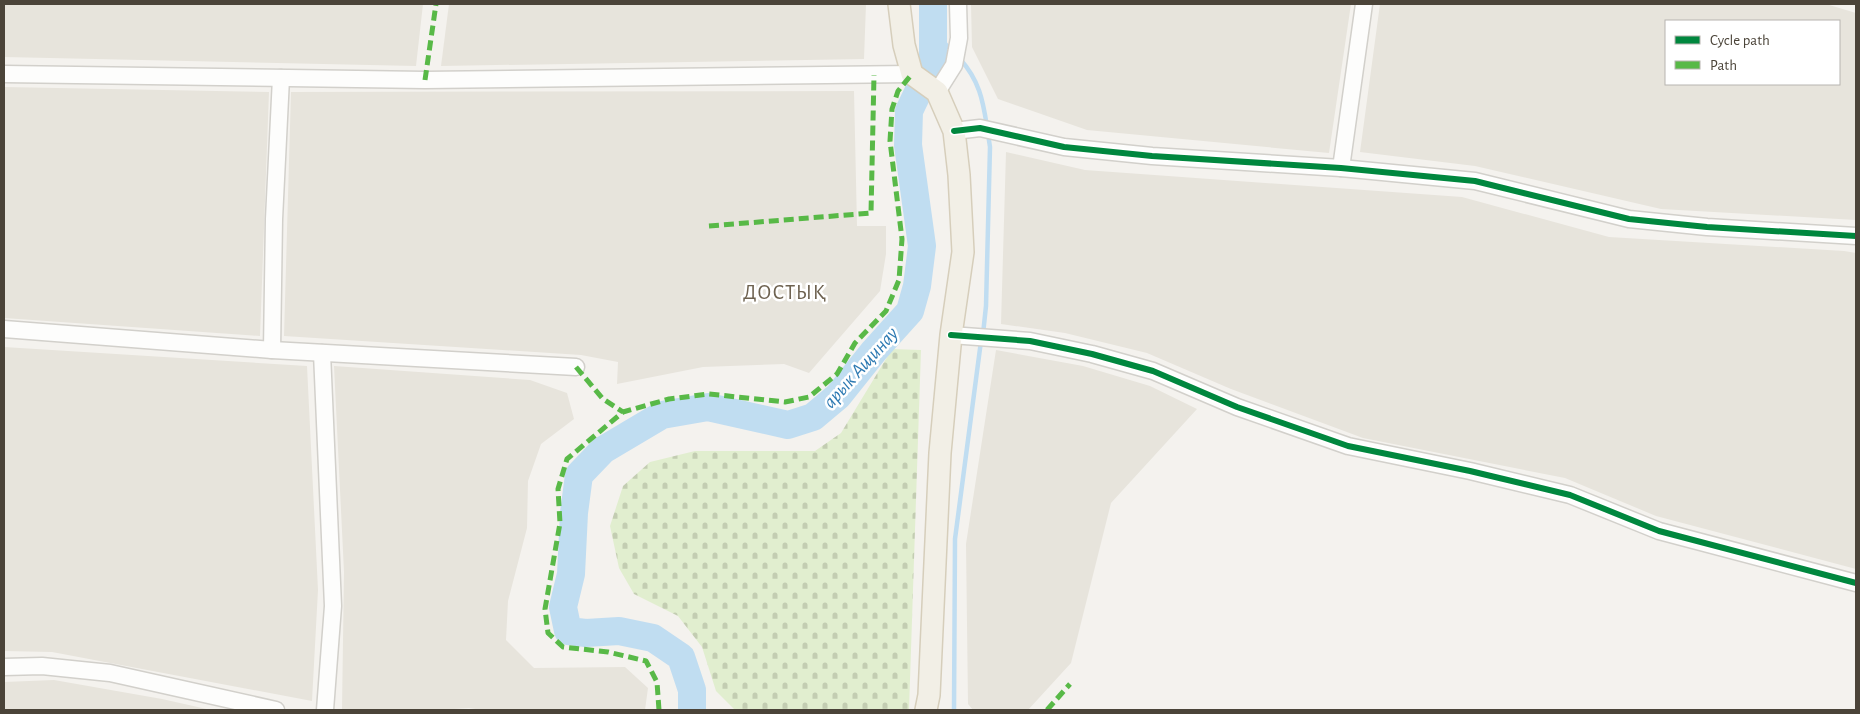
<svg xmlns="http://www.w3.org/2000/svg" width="1860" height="714" font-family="'Alegreya Sans',sans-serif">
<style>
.residential{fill:#e7e4dc;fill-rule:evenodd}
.cemetery{fill:url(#cemetery-stones)}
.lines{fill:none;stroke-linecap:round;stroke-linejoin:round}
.stream{stroke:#c0ddf1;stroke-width:4.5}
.river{stroke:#c0ddf1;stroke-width:28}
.minor-casing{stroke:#d2d0cb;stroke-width:19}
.major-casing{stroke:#d6cebb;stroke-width:24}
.minor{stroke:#fdfdfc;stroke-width:16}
.major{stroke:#f2efe6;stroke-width:21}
.quiet{stroke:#58b947;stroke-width:5;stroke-dasharray:10 5;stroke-linecap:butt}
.cycleway-casing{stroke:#fff;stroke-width:9}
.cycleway{stroke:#00873e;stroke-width:6}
.labels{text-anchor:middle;stroke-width:5;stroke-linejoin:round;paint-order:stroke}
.water-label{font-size:20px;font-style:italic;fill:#2e7ab2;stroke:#fff}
.quarter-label{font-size:21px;letter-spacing:1px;fill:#6e6250;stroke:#fff}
</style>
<defs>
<pattern id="cemetery-stones" width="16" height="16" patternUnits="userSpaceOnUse" patternTransform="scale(1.25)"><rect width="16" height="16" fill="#e1eecf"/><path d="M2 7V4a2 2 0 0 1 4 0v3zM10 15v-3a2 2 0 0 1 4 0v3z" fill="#c3cdb2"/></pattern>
</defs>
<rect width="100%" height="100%" fill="#f4f2ee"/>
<!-- residential -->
<g class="residential">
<path d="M 4,4 L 423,4 L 416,66 L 4,57 Z"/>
<path d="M 449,4 L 866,4 L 864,59 L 441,66 Z"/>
<path d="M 971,4 L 1351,4 L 1329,153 L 1087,130 L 998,99 L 972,47 Z"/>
<path d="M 1380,4 L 1826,4 L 1856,13 L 1856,220 L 1661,209 L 1475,166 L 1360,152 ZM 1839,21 L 1839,84 L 1666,84 L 1666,21 Z"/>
<path d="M 4,87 L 269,92 L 260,336 L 4,318 Z"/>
<path d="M 854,91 L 857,226 L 886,226 L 886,254 L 880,291 L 809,373 L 784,364 L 703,367 L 617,384 L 618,362 L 581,355 L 284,336 L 291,92 Z"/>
<path d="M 1006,152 L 1085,170 L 1462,197 L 1609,237 L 1844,251 L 1856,253 L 1856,569 L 1656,516 L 1565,478 L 1363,438 L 1231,389 L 1147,353 L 1065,333 L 1001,324 Z"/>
<path d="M 4,347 L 307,366 L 318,590 L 312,701 L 52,652 L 4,651 Z"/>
<path d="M 996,350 L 1083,366 L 1150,386 L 1197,409 L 1111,503 L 1071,663 L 1028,710 L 973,710 L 968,704 L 966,544 Z"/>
<path d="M 334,366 L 530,380 L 567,393 L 574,419 L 541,444 L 528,481 L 527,528 L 508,601 L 506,640 L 534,668 L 625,667 L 648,688 L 645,710 L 482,710 L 469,708 L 439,710 L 348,710 L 342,709 L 344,572 Z"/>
<path d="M 54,680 L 162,699 L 211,710 L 4,710 L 4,682 Z"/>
</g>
<!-- cemetery -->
<path class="cemetery" d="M 892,349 L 921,350 L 909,710 L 734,709 L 716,691 L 702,647 L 678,616 L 634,594 L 619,568 L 610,526 L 623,486 L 650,462 L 695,451 L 815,451 L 841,433 Z"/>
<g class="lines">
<!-- stream -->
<g class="stream">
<path d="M 933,31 L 953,52"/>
<path d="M 960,59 C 979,80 983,100 987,127"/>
<path d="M 983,334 L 986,306 L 990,147 L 988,134"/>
<path d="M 954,710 L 955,539 L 981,341"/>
</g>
<!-- river -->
<path class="river" d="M 692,710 L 692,690 L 681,657 L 653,638 L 619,631 L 586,633 L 568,631 L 563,607 L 571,574 L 574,513 L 579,475 L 603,450 L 662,415 L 708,407 L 788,425 L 813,417 L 838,396 L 874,351 L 910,311 L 917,286 L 922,246 L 908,145 L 909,111 L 933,61 L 933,4"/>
<defs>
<g id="minor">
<path d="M 4,74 L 425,80 L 912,74"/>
<path d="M 937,92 L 954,65 L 959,38 L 958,4"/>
<path d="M 954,131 L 980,128 L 1064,147 L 1152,156 L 1341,168 L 1475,181 L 1629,219 L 1707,227 L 1856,236"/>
<path d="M 1341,168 L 1364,4"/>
<path d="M 4,329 L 272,350 L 576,367"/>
<path d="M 951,335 L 1030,341 L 1092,354 L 1153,371 L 1237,407 L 1348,446 L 1470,471 L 1570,495 L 1659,531 L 1856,583"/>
<path d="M 272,350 L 274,219 L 281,78"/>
<path d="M 322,353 L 333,606 L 325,710"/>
<path d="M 4,667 L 42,666 L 110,673 L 276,710"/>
</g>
<path id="major" d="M 899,4 L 904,45 L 912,74 L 937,92 L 954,131 L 959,175 L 963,252 L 951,335 L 940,453 L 929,695 L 926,710"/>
</defs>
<!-- minor casing -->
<use href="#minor" class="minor-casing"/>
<!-- major casing -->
<use href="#major" class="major-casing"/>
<!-- minor -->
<use href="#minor" class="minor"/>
<!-- major -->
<use href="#major" class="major"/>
<!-- quiet -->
<g class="quiet">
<path d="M 425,80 L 436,4"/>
<path d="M 709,226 L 871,213 L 874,75"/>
<path d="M 576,367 L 603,399 L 623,412"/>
<path d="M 659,710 L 657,682 L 646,661 L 608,652 L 563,647 L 548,633 L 545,609 L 560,523 L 558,489 L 567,459 L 623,412 L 669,399 L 709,394 L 785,402 L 809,397 L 837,374 L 855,343 L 886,311 L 899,280 L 902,239 L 890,141 L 892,109 L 898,91 L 912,74"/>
<path d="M 1047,710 L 1070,684"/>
</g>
<defs>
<g id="cycleway">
<path d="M 954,131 L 980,128 L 1064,147 L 1152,156 L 1341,168 L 1475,181 L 1629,219 L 1707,227 L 1856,236"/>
<path d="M 951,335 L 1030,341 L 1092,354 L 1153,371 L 1237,407 L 1348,446 L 1470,471 L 1570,495 L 1659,531 L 1856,583"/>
</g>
</defs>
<!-- cycleway casing -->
<use href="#cycleway" class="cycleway-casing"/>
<!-- cycleway -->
<use href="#cycleway" class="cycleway"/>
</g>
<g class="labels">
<!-- water labels -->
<g class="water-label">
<text transform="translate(860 367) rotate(-48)" y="7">арык Ащинау</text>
</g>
<!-- quarter labels -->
<g class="quarter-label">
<text x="785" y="299">ДОСТЫҚ</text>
</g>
</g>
<!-- border -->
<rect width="1860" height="714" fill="none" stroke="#4b4439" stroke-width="10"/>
<!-- legend -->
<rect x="1665" y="20" width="175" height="65" fill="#ffffff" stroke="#b7b4b0"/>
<rect x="1675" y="36" width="25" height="8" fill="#00873e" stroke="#b7b4b0"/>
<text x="1710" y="45" font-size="15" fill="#4b4439">Cycle path</text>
<rect x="1675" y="61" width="25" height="8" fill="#58b947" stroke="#b7b4b0"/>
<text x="1710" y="70" font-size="15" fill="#4b4439">Path</text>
</svg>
